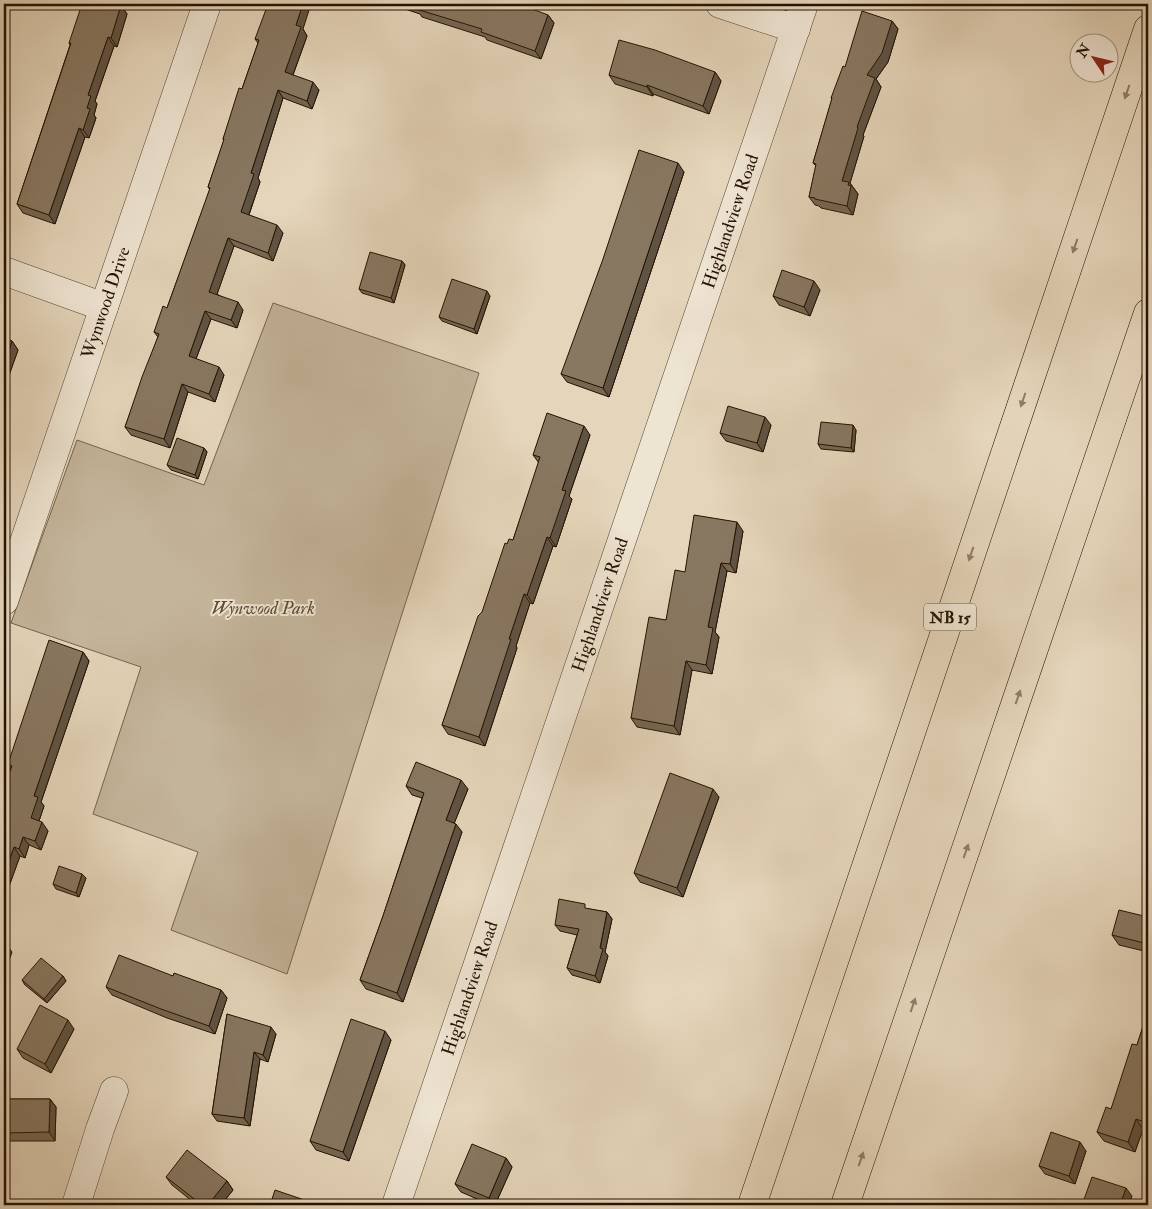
<svg xmlns="http://www.w3.org/2000/svg" width="1152" height="1209" font-family="'IM FELL Double Pica',serif">
<style>
.green{fill:#c4b49a;stroke:#74634d}
.lines{fill:none;stroke-linecap:round;stroke-linejoin:round}
.minor-casing{stroke:#54432e;stroke-width:29}
.highway-casing{stroke:#241200;stroke-width:29}
.minor{stroke:#eee4d2;stroke-width:28}
.highway{stroke:#e5d5ba;stroke-width:28}
.wall{fill:#756653;stroke:#241200}
.shaded-wall{fill:#5f5344;stroke:#241200}
.building{fill:#887761;stroke:#241200}
.oneway{fill:#8e7d66}
.labels{text-anchor:middle;stroke-width:4;stroke-linejoin:round;paint-order:stroke}
.shield{fill:#eee4d2;stroke:#61513f;stroke-width:1}
.shield-label{font-size:16px;font-weight:bold;fill:#241200}
.street-label{font-size:18px;fill:#241200;stroke:#eee4d2}
.park-label{font-size:18px;font-style:italic;fill:#5c4b36;stroke:#eee4d2}
</style>
<rect width="100%" height="100%" fill="#e5d5ba"/>
<filter id="stains"><feTurbulence type="fractalNoise" baseFrequency=".004" numOctaves="4"/><feColorMatrix values="0 0 0 0 .2 0 0 0 0 .09 0 0 0 0 .02 0 0 0 .5 -.17"/></filter>
<radialGradient id="worn" r=".72"><stop offset=".6" stop-color="#630" stop-opacity="0"/><stop offset="1" stop-color="#630" stop-opacity=".3"/></radialGradient>
<!-- green -->
<path class="green" d="M 273,303 L 479,373 L 287,974 L 171,930 L 198,852 L 93,814 L 141,667 L 11,623 L 77,440 L 204,485 Z"/>
<g class="lines">
<defs>
<g id="minor">
<path d="M 720,4 L 796,29"/>
<path d="M 4,271 L 104,307"/>
<path id="s1" d="M 4,601 L 207,4"/>
<path d="M 76,1205 L 100,1129 L 114,1091"/>
<path id="s2" d="M 396,1205 L 804,4"/>
</g>
<g id="highway">
<path d="M 752,1205 L 1148,29"/>
<path d="M 845,1205 L 1148,313"/>
</g>
</defs>
<!-- minor casing -->
<use href="#minor" class="minor-casing"/>
<!-- highway casing -->
<use href="#highway" class="highway-casing"/>
<!-- minor -->
<use href="#minor" class="minor"/>
<!-- highway -->
<use href="#highway" class="highway"/>
</g>
<!-- wall -->
<g class="wall">
<path d="M 390,4 L 509,4 L 526,10 L 548,15 L 554,23 L 541,59 L 487,40 L 485,37 L 422,17 L 420,14 Z"/>
<path d="M 121,5 L 127,14 L 117,47 L 114,46 L 95,101 L 97,104 L 94,115 L 96,118 L 89,138 L 85,137 L 55,224 L 23,213 L 17,204 L 70,45 L 69,43 Z"/>
<path d="M 892,21 L 898,29 L 888,62 L 876,79 L 881,87 L 863,135 L 864,136 L 850,183 L 858,194 L 853,215 L 821,208 L 819,206 L 815,205 L 809,197 L 816,166 L 813,163 L 832,99 L 831,98 Z"/>
<path d="M 303,29 L 307,36 L 293,75 L 319,90 L 312,109 L 283,98 L 258,178 L 260,182 L 249,215 L 283,233 L 273,261 L 234,246 L 217,294 L 243,310 L 237,328 L 211,319 L 196,359 L 224,375 L 215,402 L 188,392 L 170,448 L 131,435 L 125,427 L 158,337 L 154,332 L 167,308 L 210,190 L 208,187 L 224,141 L 223,139 L 242,89 L 258,43 L 255,39 Z"/>
<path d="M 715,72 L 721,81 L 709,114 L 653,94 L 653,96 L 615,84 L 609,75 Z"/>
<path d="M 684,172 L 609,397 L 567,382 L 561,374 Z"/>
<path d="M 402,261 L 405,265 L 394,303 L 362,293 L 359,289 Z"/>
<path d="M 820,290 L 810,316 L 779,305 L 773,296 Z"/>
<path d="M 490,296 L 477,334 L 442,321 L 439,317 Z"/>
<path d="M 4,338 L 12,341 L 18,350 L 8,378 L 4,377 Z"/>
<path d="M 771,425 L 763,452 L 726,441 L 720,433 Z"/>
<path d="M 856,430 L 854,452 L 821,449 L 818,444 Z"/>
<path d="M 590,435 L 569,496 L 572,499 L 556,547 L 553,546 L 533,604 L 530,603 L 516,646 L 517,648 L 485,746 L 448,734 L 442,725 L 507,544 L 513,540 L 539,463 L 533,455 Z"/>
<path d="M 204,448 L 207,452 L 198,479 L 171,470 L 167,465 Z"/>
<path d="M 743,531 L 736,573 L 727,571 L 715,632 L 719,637 L 712,674 L 692,670 L 680,735 L 637,727 L 631,718 L 666,620 L 685,572 Z"/>
<path d="M 83,652 L 89,661 L 41,802 L 44,806 L 39,821 L 48,831 L 41,850 L 29,845 L 25,858 L 20,856 L 4,900 L 4,787 L 11,769 L 8,764 Z"/>
<path d="M 406,786 L 468,789 L 454,823 L 462,832 L 403,1002 L 366,989 L 360,980 L 383,916 L 422,798 L 412,795 Z"/>
<path d="M 719,797 L 683,897 L 640,882 L 634,873 Z"/>
<path d="M 82,874 L 86,878 L 79,897 L 56,889 L 53,884 Z"/>
<path d="M 589,909 L 607,912 L 612,919 L 605,952 L 608,956 L 600,983 L 572,975 L 567,968 L 577,935 L 560,931 L 555,925 Z"/>
<path d="M 1148,917 L 1148,952 L 1119,945 L 1112,935 Z"/>
<path d="M 63,976 L 66,981 L 47,1003 L 25,985 L 22,980 Z"/>
<path d="M 173,976 L 221,990 L 227,998 L 215,1034 L 167,1018 L 112,995 L 106,987 Z"/>
<path d="M 1148,1011 L 1148,1131 L 1143,1129 L 1135,1152 L 1104,1141 L 1097,1132 L 1111,1109 L 1137,1045 Z"/>
<path d="M 227,1014 L 276,1034 L 268,1062 L 260,1059 L 250,1126 L 217,1121 L 212,1114 Z"/>
<path d="M 74,1029 L 51,1073 L 23,1058 L 17,1049 Z"/>
<path d="M 391,1040 L 349,1161 L 316,1150 L 310,1141 Z"/>
<path d="M 4,1099 L 50,1099 L 56,1107 L 55,1141 L 6,1141 L 4,1139 Z"/>
<path d="M 1086,1151 L 1075,1184 L 1045,1174 L 1039,1166 Z"/>
<path d="M 506,1158 L 512,1167 L 495,1205 L 491,1205 L 461,1192 L 455,1184 Z"/>
<path d="M 166,1177 L 227,1181 L 233,1190 L 221,1205 L 197,1205 L 172,1185 Z"/>
</g>
<!-- shaded-wall -->
<g class="shaded-wall">
<path d="M 303,4 L 311,4 L 303,29 L 307,36 L 291,80 L 285,72 L 296,25 Z"/>
<path d="M 121,5 L 127,14 L 117,47 L 111,38 Z"/>
<path d="M 548,15 L 554,23 L 541,59 L 535,51 Z"/>
<path d="M 892,21 L 898,29 L 888,62 L 876,79 L 881,87 L 863,135 L 864,136 L 850,183 L 858,194 L 853,215 L 847,206 L 842,181 L 857,127 L 867,75 Z"/>
<path d="M 108,37 L 114,46 L 95,101 L 97,104 L 94,115 L 96,118 L 89,138 L 83,130 L 88,95 Z"/>
<path d="M 715,72 L 721,81 L 709,114 L 703,106 Z"/>
<path d="M 313,82 L 319,90 L 312,109 L 307,101 Z"/>
<path d="M 647,85 L 653,94 L 653,96 L 647,87 Z"/>
<path d="M 278,90 L 283,98 L 258,178 L 260,182 L 247,220 L 241,212 L 251,173 Z"/>
<path d="M 79,128 L 85,137 L 55,224 L 49,215 Z"/>
<path d="M 678,163 L 684,172 L 609,397 L 603,388 Z"/>
<path d="M 277,225 L 283,233 L 273,261 L 268,253 Z"/>
<path d="M 228,238 L 234,246 L 215,300 L 209,292 Z"/>
<path d="M 402,261 L 405,265 L 394,303 L 391,298 Z"/>
<path d="M 814,281 L 820,290 L 810,316 L 804,307 Z"/>
<path d="M 487,291 L 490,296 L 477,334 L 474,329 Z"/>
<path d="M 238,302 L 243,310 L 237,328 L 231,320 Z"/>
<path d="M 205,311 L 211,319 L 194,364 L 189,356 Z"/>
<path d="M 12,341 L 18,350 L 8,378 L 4,372 L 4,366 Z"/>
<path d="M 219,367 L 224,375 L 215,402 L 209,394 Z"/>
<path d="M 182,384 L 188,392 L 170,448 L 164,439 Z"/>
<path d="M 765,417 L 771,425 L 763,452 L 757,443 Z"/>
<path d="M 853,425 L 856,430 L 854,452 L 851,448 Z"/>
<path d="M 584,426 L 590,435 L 569,496 L 572,499 L 556,547 L 550,538 L 562,490 Z"/>
<path d="M 204,448 L 207,452 L 198,479 L 195,475 Z"/>
<path d="M 737,522 L 743,531 L 736,573 L 730,564 Z"/>
<path d="M 547,537 L 553,546 L 533,604 L 527,595 Z"/>
<path d="M 721,563 L 727,571 L 715,632 L 719,637 L 712,674 L 706,665 L 708,627 Z"/>
<path d="M 524,594 L 530,603 L 516,646 L 517,648 L 485,746 L 479,737 L 509,639 Z"/>
<path d="M 83,652 L 89,661 L 41,802 L 44,806 L 37,827 L 31,818 L 34,796 Z"/>
<path d="M 686,661 L 692,670 L 680,735 L 674,726 Z"/>
<path d="M 461,780 L 468,789 L 452,829 L 446,820 Z"/>
<path d="M 713,789 L 719,797 L 683,897 L 677,888 Z"/>
<path d="M 42,822 L 48,831 L 41,850 L 35,841 Z"/>
<path d="M 456,824 L 462,832 L 403,1002 L 397,993 Z"/>
<path d="M 23,837 L 29,845 L 25,858 L 19,849 Z"/>
<path d="M 14,847 L 20,856 L 4,900 L 4,875 Z"/>
<path d="M 82,874 L 86,878 L 79,897 L 76,893 Z"/>
<path d="M 607,912 L 612,919 L 605,952 L 608,956 L 600,983 L 595,976 Z"/>
<path d="M 9,948 L 12,952 L 4,975 L 4,962 Z"/>
<path d="M 63,976 L 66,981 L 47,1003 L 44,999 Z"/>
<path d="M 221,990 L 227,998 L 215,1034 L 209,1026 Z"/>
<path d="M 68,1020 L 74,1029 L 51,1073 L 45,1064 Z"/>
<path d="M 271,1027 L 276,1034 L 268,1062 L 263,1055 Z"/>
<path d="M 385,1031 L 391,1040 L 349,1161 L 343,1152 Z"/>
<path d="M 254,1052 L 260,1059 L 250,1126 L 244,1118 Z"/>
<path d="M 50,1099 L 56,1107 L 55,1141 L 49,1132 Z"/>
<path d="M 1136,1119 L 1143,1129 L 1135,1152 L 1128,1142 Z"/>
<path d="M 1080,1142 L 1086,1151 L 1075,1184 L 1069,1176 Z"/>
<path d="M 506,1158 L 512,1167 L 495,1205 L 494,1205 L 489,1198 Z"/>
<path d="M 227,1181 L 233,1190 L 221,1205 L 208,1205 Z"/>
<path d="M 1126,1188 L 1132,1196 L 1129,1205 L 1120,1205 Z"/>
</g>
<!-- building -->
<g class="building">
<path d="M 82,4 L 116,4 L 121,5 L 111,38 L 108,37 L 88,95 L 91,96 L 87,108 L 90,109 L 83,130 L 79,128 L 49,215 L 17,204 L 71,43 L 69,43 Z"/>
<path d="M 268,4 L 303,4 L 296,25 L 301,27 L 285,72 L 313,82 L 307,101 L 278,90 L 251,173 L 254,174 L 241,212 L 277,225 L 268,253 L 228,238 L 209,292 L 238,302 L 231,320 L 205,311 L 189,356 L 219,367 L 209,394 L 182,384 L 164,439 L 125,427 L 142,377 L 159,334 L 154,332 L 163,306 L 167,308 L 210,188 L 208,187 L 224,139 L 223,139 L 239,88 L 242,89 L 259,40 L 255,39 Z"/>
<path d="M 409,4 L 509,4 L 526,10 L 527,7 L 548,15 L 535,51 L 481,32 L 482,29 L 416,9 L 417,7 Z"/>
<path d="M 862,11 L 892,21 L 882,53 L 867,75 L 875,78 L 857,127 L 858,128 L 842,181 L 849,182 L 848,185 L 851,186 L 847,206 L 815,199 L 815,198 L 809,197 L 816,164 L 813,163 L 832,98 L 831,98 L 843,66 L 845,67 Z"/>
<path d="M 619,40 L 655,50 L 715,72 L 703,106 L 647,85 L 647,87 L 609,75 Z"/>
<path d="M 639,150 L 678,163 L 603,388 L 561,374 L 603,259 Z"/>
<path d="M 370,252 L 402,261 L 391,298 L 359,289 Z"/>
<path d="M 782,270 L 814,281 L 804,307 L 773,296 Z"/>
<path d="M 452,279 L 487,291 L 474,329 L 439,317 Z"/>
<path d="M 4,338 L 12,341 L 4,366 Z"/>
<path d="M 728,406 L 765,417 L 757,443 L 720,433 Z"/>
<path d="M 547,413 L 584,426 L 562,490 L 566,491 L 550,538 L 547,537 L 527,595 L 524,594 L 509,639 L 511,639 L 479,737 L 442,725 L 478,616 L 482,612 L 505,543 L 507,544 L 509,539 L 513,540 L 540,457 L 533,455 Z"/>
<path d="M 821,422 L 853,425 L 851,448 L 818,444 Z"/>
<path d="M 177,438 L 204,448 L 195,475 L 167,465 Z"/>
<path d="M 694,515 L 737,522 L 730,564 L 721,563 L 708,627 L 713,628 L 706,665 L 686,661 L 674,726 L 631,718 L 649,617 L 666,620 L 675,570 L 685,572 Z"/>
<path d="M 49,640 L 83,652 L 34,796 L 38,797 L 31,818 L 42,822 L 35,841 L 23,837 L 19,849 L 14,847 L 4,875 L 4,787 L 12,766 L 8,764 Z"/>
<path d="M 416,762 L 461,780 L 446,820 L 456,824 L 397,993 L 360,980 L 383,916 L 424,793 L 406,786 Z"/>
<path d="M 670,773 L 713,789 L 677,888 L 634,873 Z"/>
<path d="M 59,866 L 82,874 L 76,893 L 53,884 Z"/>
<path d="M 559,899 L 585,904 L 585,908 L 607,912 L 600,948 L 603,949 L 595,976 L 567,968 L 579,929 L 555,925 Z"/>
<path d="M 1119,910 L 1148,917 L 1148,944 L 1112,935 Z"/>
<path d="M 4,946 L 9,948 L 4,962 Z"/>
<path d="M 119,955 L 173,976 L 174,973 L 221,990 L 209,1026 L 161,1009 L 106,987 Z"/>
<path d="M 41,958 L 63,976 L 44,999 L 22,980 Z"/>
<path d="M 40,1005 L 68,1020 L 45,1064 L 17,1049 Z"/>
<path d="M 1148,1011 L 1148,1123 L 1136,1119 L 1128,1142 L 1097,1132 L 1106,1107 L 1111,1109 L 1132,1044 L 1137,1045 Z"/>
<path d="M 227,1014 L 271,1027 L 263,1055 L 254,1052 L 244,1118 L 212,1114 Z"/>
<path d="M 351,1019 L 385,1031 L 343,1152 L 310,1141 Z"/>
<path d="M 4,1099 L 50,1099 L 49,1132 L 4,1133 Z"/>
<path d="M 1051,1132 L 1080,1142 L 1069,1176 L 1039,1166 Z"/>
<path d="M 472,1144 L 506,1158 L 489,1198 L 455,1184 Z"/>
<path d="M 187,1150 L 227,1181 L 208,1205 L 202,1205 L 166,1177 Z"/>
<path d="M 1092,1177 L 1126,1188 L 1120,1205 L 1082,1205 Z"/>
<path d="M 275,1190 L 319,1205 L 270,1205 Z"/>
</g>
<!-- one-way arrows -->
<defs><path id="oneway-solid" d="M-6-.8H1V-3.2L6.5 0L1 3.2V.8H-6Z" transform="scale(1.25)"/></defs>
<g class="oneway">
<use href="#oneway-solid" transform="translate(1127 92) rotate(109)"/>
<use href="#oneway-solid" transform="translate(1075 246) rotate(109)"/>
<use href="#oneway-solid" transform="translate(1023 400) rotate(109)"/>
<use href="#oneway-solid" transform="translate(971 554) rotate(109)"/>
<use href="#oneway-solid" transform="translate(1018 697) rotate(-71)"/>
<use href="#oneway-solid" transform="translate(966 851) rotate(-71)"/>
<use href="#oneway-solid" transform="translate(913 1005) rotate(-71)"/>
<use href="#oneway-solid" transform="translate(861 1159) rotate(-71)"/>
</g>
<g class="labels">
<!-- shield labels -->
<rect class="shield" x="924" y="603.5" width="52" height="27" rx="4"/>
<g class="shield-label">
<text x="950" y="623">NB 15</text>
</g>
<!-- street labels -->
<g class="street-label">
<text dy="6" stroke="none"><textPath href="#s2" startOffset="1039">Highlandview Road</textPath></text>
<text dy="6" stroke="none"><textPath href="#s1" startOffset="315">Wynwood Drive</textPath></text>
<text dy="6" stroke="none"><textPath href="#s2" startOffset="634">Highlandview Road</textPath></text>
<text dy="6" stroke="none"><textPath href="#s2" startOffset="229">Highlandview Road</textPath></text>
</g>
<!-- park labels -->
<g class="park-label">
<text x="263" y="614">Wynwood Park</text>
</g>
</g>
<!-- margin -->
<rect width="1152" height="1209" fill="none" stroke="#e5d5ba" stroke-width="20"/>
<rect x="5" y="5" width="1142" height="1199" fill="none" stroke="#241200" stroke-width="2.5"/>
<rect x="10" y="10" width="1132" height="1189" fill="none" stroke="#241200"/>
<!-- north arrow -->
<g transform="translate(1094 58) rotate(305)"><circle r="24" fill="#eee4d2" stroke="#9d907e"/>
<path d="M0-4L9 19L0 12L-9 19Z" fill="#8f2418"/>
<text y="-8" font-size="14" font-weight="bold" text-anchor="middle" fill="#241200">N</text>
</g>
<rect width="100%" height="100%" filter="url(#stains)"/>
<rect width="100%" height="100%" fill="url(#worn)"/>
</svg>
